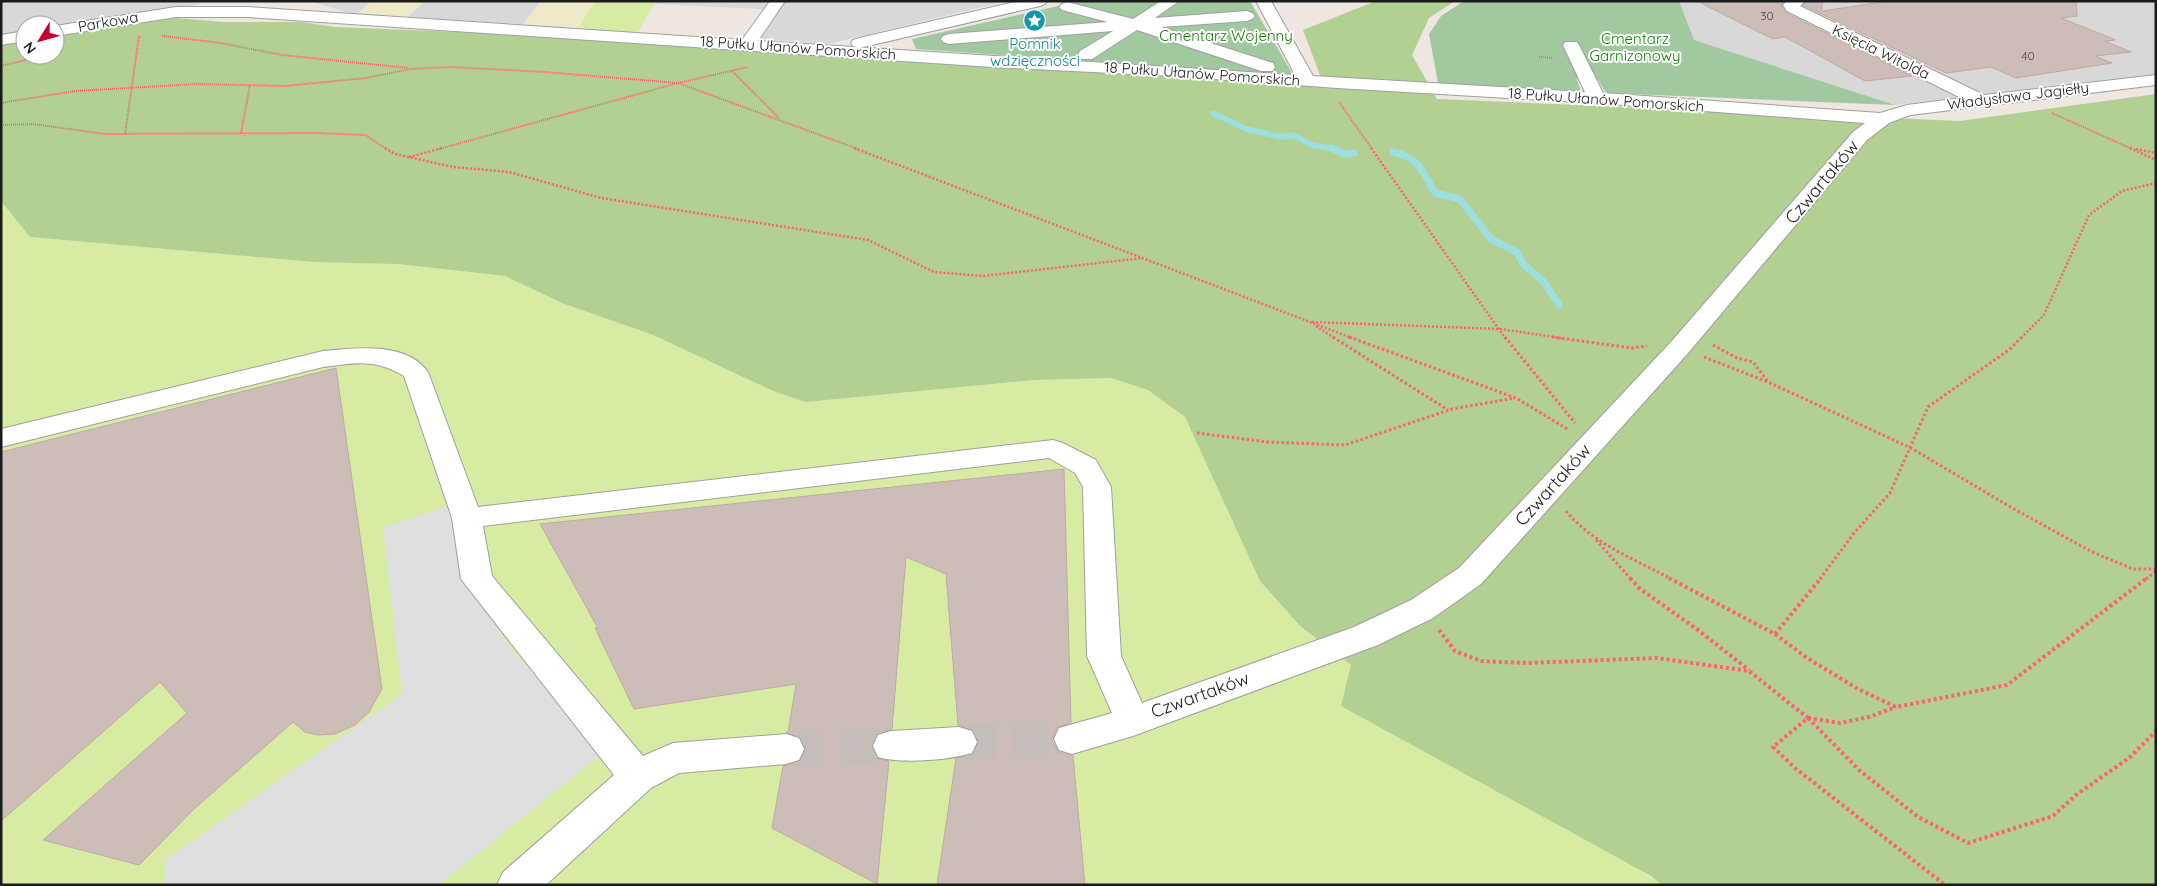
<svg xmlns="http://www.w3.org/2000/svg" width="2157" height="886" font-family="Quicksand,sans-serif">
<style>
.residential{fill:#d9d8d8}
.farmland{fill:#eee9c9}
.grass{fill:#d7eca2}
.forest{fill:#b2d092}
.cemetery{fill:#a2c8a0}
.parking{fill:#dfdfdf}
.lines{fill:none;stroke-linecap:round;stroke-linejoin:round}
.stream-far1{stroke:#9ddedf;stroke-width:5.5}
.stream{stroke:#9ddedf;stroke-width:7}
.building{fill:#cdbdb9;stroke:#c0a8a2}
.minor-tunnel{stroke:#c4bdb9;stroke-width:36;stroke-dasharray:36 18;stroke-linecap:butt}
.minor-casing{stroke:#9f9f9f;stroke-width:2}
.path-far3{stroke:#ff6072;stroke-width:2;stroke-dasharray:1 1;stroke-linecap:butt}
.path-far2{stroke:#ff6072;stroke-width:2.5;stroke-dasharray:2 2;stroke-linecap:butt}
.path-far1{stroke:#ff6072;stroke-width:3;stroke-dasharray:2.5 2.5;stroke-linecap:butt}
.path{stroke:#ff6072;stroke-width:4;stroke-dasharray:3 3;stroke-linecap:butt}
.minor{fill:#fff;fill-rule:evenodd}
.labels{text-anchor:middle;stroke-width:4;stroke-linejoin:round;paint-order:stroke}
.far-number-label{font-size:12px;fill:#484442}
.far-street-label{font-size:15px;fill:#1b1b1b;stroke:#fff}
.far-park-label{font-size:15px;fill:#167e05;stroke:#fff}
.far-culture-label{font-size:15px;fill:#0d838f;stroke:#fff}
.street-label{font-size:18px;fill:#1b1b1b;stroke:#fff}
</style>
<rect width="100%" height="100%" fill="#eee6e0"/>
<!-- residential -->
<g class="residential">
<path d="M 1,1 L 205,1 L 196,5 L 55,29 L 55,25 L 25,25 L 25,34 L 1,38 Z"/>
<path d="M 310,1 L 371,1 L 356,15 Z"/>
<path d="M 425,1 L 541,1 L 523,24 L 408,17 Z"/>
<path d="M 656,1 L 1007,1 L 828,44 L 761,39 L 780,10 L 654,4 Z"/>
<path d="M 1679,1 L 2156,1 L 2156,74 L 1895,105 L 1693,40 Z"/>
</g>
<!-- farmland -->
<g class="farmland">
<path d="M 371,1 L 425,1 L 408,17 L 356,15 Z"/>
<path d="M 541,1 L 596,1 L 578,28 L 523,24 Z"/>
</g>
<!-- grass -->
<g class="grass">
<path d="M 596,1 L 656,1 L 637,33 L 578,28 Z"/>
<path d="M 1,201 L 31,237 L 314,262 L 398,264 L 505,276 L 562,303 L 653,335 L 773,391 L 806,402 L 1034,380 L 1111,378 L 1148,390 L 1185,417 L 1260,581 L 1300,626 L 1351,665 L 1662,885 L 1,885 Z"/>
</g>
<!-- forest -->
<path class="forest" d="M 1376,1 L 1455,1 L 1429,18 L 1412,55 L 1437,99 L 1960,121 L 2156,94 L 2156,885 L 1662,885 L 1651,876 L 1341,706 L 1351,665 L 1300,626 L 1260,581 L 1185,417 L 1148,390 L 1111,378 L 1034,380 L 806,402 L 773,391 L 653,335 L 562,303 L 505,276 L 398,264 L 314,262 L 30,237 L 1,201 L 1,42 L 25,38 L 25,55 L 55,55 L 55,33 L 164,17 L 223,22 L 301,22 L 335,27 L 633,39 L 1323,83 L 1303,30 Z"/>
<!-- cemetery -->
<g class="cemetery">
<path d="M 1080,1 L 1250,1 L 1292,73 L 1287,75 L 916,49 L 912,39 Z"/>
<path d="M 1464,1 L 1679,1 L 1694,40 L 1895,105 L 1606,93 L 1598,80 L 1577,79 L 1581,92 L 1438,83 L 1429,34 L 1441,16 Z"/>
</g>
<!-- parking -->
<path class="parking" d="M 449,506 L 506,643 L 603,753 L 439,885 L 164,885 L 165,860 L 402,694 L 383,527 Z"/>
<g class="lines">
<!-- stream-far1 -->
<path class="stream-far1" d="M 1213,113 L 1246,129 L 1281,137 L 1293,135 L 1312,145 L 1334,149"/>
<!-- stream -->
<g class="stream">
<path d="M 1332,148 L 1344,154 L 1354,153"/>
<path d="M 1393,152 C 1420,158 1422,171 1435,193 L 1460,199 L 1491,239 L 1517,252 L 1523,264 L 1544,282 L 1559,305"/>
</g>
</g>
<!-- building -->
<g class="building">
<path d="M 1697,1 L 1784,1 L 1781,5 L 1786,13 L 1912,76 L 1865,81 L 1785,37 L 1773,39 Z"/>
<path d="M 1807,1 L 1822,1 L 1822,11 L 1890,1 L 2076,1 L 2077,16 L 2061,18 L 2116,40 L 2105,41 L 2131,52 L 2095,56 L 2112,63 L 2016,78 L 1991,67 L 1946,73 L 1803,5 Z"/>
<path d="M 336,368 L 382,689 L 369,712 L 355,725 L 335,734 L 318,735 L 305,732 L 293,722 L 194,809 L 139,865 L 43,840 L 187,713 L 160,682 L 1,821 L 1,452 Z"/>
<path d="M 1064,469 L 1071,723 L 1057,727 L 1052,740 L 1058,752 L 1073,756 L 1085,885 L 937,885 L 956,758 L 972,755 L 979,743 L 973,729 L 958,725 L 946,574 L 906,557 L 892,729 L 877,733 L 871,745 L 876,758 L 889,761 L 877,884 L 772,828 L 783,766 L 800,762 L 806,750 L 801,737 L 788,733 L 796,684 L 634,709 L 595,628 L 598,628 L 540,524 Z"/>
</g>
<g class="lines">
<!-- minor-tunnel -->
<g class="minor-tunnel">
<path d="M 959,742 L 1072,739"/>
<path d="M 786,749 L 891,746"/>
</g>
<defs>
<g id="minor">
<path d="M 770,1 L 785,1 L 758,41 L 1295,75 L 1256,1 L 1271,1 L 1313,76 L 1585,92 L 1563,45 L 1565,42 L 1577,42 L 1579,45 L 1603,93 L 1880,113 L 1907,105 L 1961,98 L 1787,11 L 1783,5 L 1787,1 L 1805,1 L 1800,6 L 1984,95 L 2156,75 L 2156,85 L 1910,115 L 1889,123 L 1867,140 L 1689,352 L 1481,584 L 1433,618 L 1378,645 L 1133,736 L 1072,754 L 1059,750 L 1054,739 L 1059,728 L 1112,713 L 1087,656 L 1083,487 L 1075,473 L 1049,458 L 483,526 L 492,576 L 643,756 L 673,743 L 786,734 L 799,738 L 804,749 L 799,760 L 786,764 L 679,773 L 651,788 L 546,885 L 497,885 L 503,872 L 614,775 L 461,579 L 452,518 L 404,376 C 375,358 354,363 323,367 L 1,447 L 1,429 L 323,351 C 355,348 406,341 428,372 L 478,507 L 1053,440 L 1063,443 L 1096,460 L 1111,487 L 1121,656 L 1142,703 L 1354,627 L 1411,600 L 1459,568 L 1671,342 L 1853,132 L 1865,123 L 1597,103 L 1337,88 L 1174,76 L 992,67 L 247,17 L 176,17 L 55,36 L 55,26 L 176,7 L 247,7 L 742,40 Z"/>
<path d="M 1019,1 L 1047,1 L 1045,4 L 1040,6 L 859,48 L 853,46 L 851,43 L 853,40 L 859,38 Z"/>
<path d="M 1161,1 L 1179,1 L 1155,18 L 1247,11 L 1252,13 L 1255,16 L 1252,19 L 1247,21 L 1161,27 L 1273,63 L 1275,67 L 1273,71 L 1261,71 L 1137,30 L 1092,59 L 1080,59 L 1078,55 L 1080,51 L 1113,31 L 949,44 L 943,42 L 941,39 L 943,36 L 949,34 L 1108,22 L 1062,10 L 1059,7 L 1062,4 L 1067,2 L 1133,19 Z"/>
<path d="M 25,31 L 25,41 L 1,45 L 1,35 Z"/>
<path d="M 959,727 L 972,731 L 977,742 L 972,753 C 950,760 900,764 878,757 L 873,746 L 878,735 L 891,731 Z"/>
</g>
</defs>
<!-- minor casing -->
<use href="#minor" class="minor-casing"/>
<!-- path-far3 -->
<g class="path-far3">
<path d="M 162,36 L 221,43 L 282,55 L 408,68"/>
<path d="M 1539,57 L 1553,58"/>
<path d="M 1,66 L 46,55"/>
<path d="M 732,71 L 779,118"/>
<path d="M 1339,102 L 1372,149"/>
<path d="M 1,103 L 75,91 L 197,84 L 285,86 L 366,78 L 411,69 L 450,67 L 545,72 L 678,83 L 858,149"/>
<path d="M 2052,113 L 2132,149"/>
<path d="M 1,125 L 33,124 L 105,134 L 316,133 L 365,135 L 387,149"/>
<path d="M 241,133 L 250,85"/>
<path d="M 125,134 L 139,36"/>
<path d="M 439,149 L 678,83 L 748,67"/>
</g>
<!-- path-far2 -->
<g class="path-far2">
<path d="M 385,148 L 395,154 L 453,167 L 509,172 L 601,198 L 868,240 L 934,272 L 983,276 L 1143,258"/>
<path d="M 854,148 L 1352,338"/>
<path d="M 1371,148 L 1505,338"/>
<path d="M 2130,148 L 2156,160"/>
<path d="M 2136,149 L 2156,153"/>
<path d="M 409,157 L 443,148"/>
<path d="M 1312,322 L 1500,329 L 1561,338"/>
<path d="M 1316,326 L 1334,338"/>
<path d="M 2021,338 L 2044,315 L 2089,215 L 2122,191 L 2156,183"/>
</g>
<!-- path-far1 -->
<g class="path-far1">
<path d="M 1333,337 L 1448,410"/>
<path d="M 1349,337 L 1516,398 L 1569,430"/>
<path d="M 1505,337 L 1575,423"/>
<path d="M 1552,337 L 1632,348 L 1647,346"/>
<path d="M 1713,345 L 1737,358 L 1753,362 L 1768,382"/>
<path d="M 1704,357 L 1768,382 L 1911,448 L 2007,505 L 2092,552 L 2133,569 L 2156,569"/>
<path d="M 1197,433 L 1268,442 L 1345,445 L 1452,409 L 1515,398"/>
<path d="M 1566,511 C 1593,544 1635,559 1671,579"/>
<path d="M 1596,540 L 1631,579"/>
<path d="M 1820,579 L 1854,533 L 1890,493 L 1928,407 L 2010,349 L 2022,337"/>
<path d="M 2146,579 L 2156,571"/>
</g>
<!-- path -->
<g class="path">
<path d="M 1630,578 L 1639,588 L 1698,630 L 1749,670"/>
<path d="M 1669,578 L 1775,634 L 1807,658 L 1858,689 L 1896,707 L 2007,685 L 2147,578"/>
<path d="M 1439,630 L 1455,651 L 1481,661 L 1526,663 L 1657,658 L 1749,671 L 1808,718 L 1773,747 L 1795,768 L 1945,885"/>
<path d="M 1775,634 L 1821,578"/>
<path d="M 1808,718 L 1859,770 L 1918,817 L 1968,843 L 2053,816 L 2076,795 L 2129,758 L 2156,731"/>
<path d="M 1808,718 L 1840,723 L 1869,717 L 1896,707"/>
</g>
<!-- minor -->
<use href="#minor" class="minor"/>
</g>
<!-- icons -->
<defs>
<symbol id="sight-disc" viewBox="-11 -11 22 22"><circle r="9.5" fill="#0f9aa8" stroke="#fff"/><path d="M0-6L1.8-2.2L6-1.7L2.9 1.2L3.7 5.4L0 3.3L-3.7 5.4L-2.9 1.2L-6-1.7L-1.8-2.2Z" fill="#fff"/></symbol>
</defs>
<g fill-rule="evenodd">
<use href="#sight-disc" x="1022" y="8" width="25" height="25"/>
</g>
<g class="labels">
<!-- far-number labels -->
<g class="far-number-label">
<text x="1767" y="20">30</text>
<text x="2028" y="60">40</text>
</g>
<!-- far-street labels -->
<g class="far-street-label">
<text transform="translate(108 22) rotate(-10)" y="5">Parkowa</text>
<text transform="translate(798 48) rotate(4)" y="5">18 Pułku Ułanów Pomorskich</text>
<text transform="translate(1881 52) rotate(26)" y="5">Księcia Witolda</text>
<text transform="translate(1202 74) rotate(4)" y="5">18 Pułku Ułanów Pomorskich</text>
<text transform="translate(2018 96) rotate(-7)" y="5">Władysława Jagiełły</text>
<text transform="translate(1606 100) rotate(4)" y="5">18 Pułku Ułanów Pomorskich</text>
</g>
<!-- far-park labels -->
<g class="far-park-label">
<text x="1226" y="41">Cmentarz Wojenny</text>
<text x="1635" y="44">Cmentarz<tspan x="1635" dy="17">Garnizonowy</tspan></text>
</g>
<!-- far-culture labels -->
<g class="far-culture-label">
<text x="1035" y="49">Pomnik<tspan x="1035" dy="17">wdzięczności</tspan></text>
</g>
<!-- street labels -->
<g class="street-label">
<text transform="translate(1822 182) rotate(-50)" y="6">Czwartaków</text>
<text transform="translate(1553 485) rotate(-48)" y="6">Czwartaków</text>
<text transform="translate(1200 695) rotate(-20)" y="6">Czwartaków</text>
</g>
</g>
<!-- border -->
<rect width="2157" height="886" fill="none" stroke="#1b1b1b" stroke-width="5"/>
<!-- north arrow -->
<g transform="translate(40 40) rotate(233)"><circle r="24" fill="#ffffff" stroke="#a4a4a4"/>
<path d="M0-4L9 19L0 12L-9 19Z" fill="#c7002c"/>
<text y="-8" font-size="14" font-weight="bold" text-anchor="middle" fill="#1b1b1b">N</text>
</g>
</svg>
